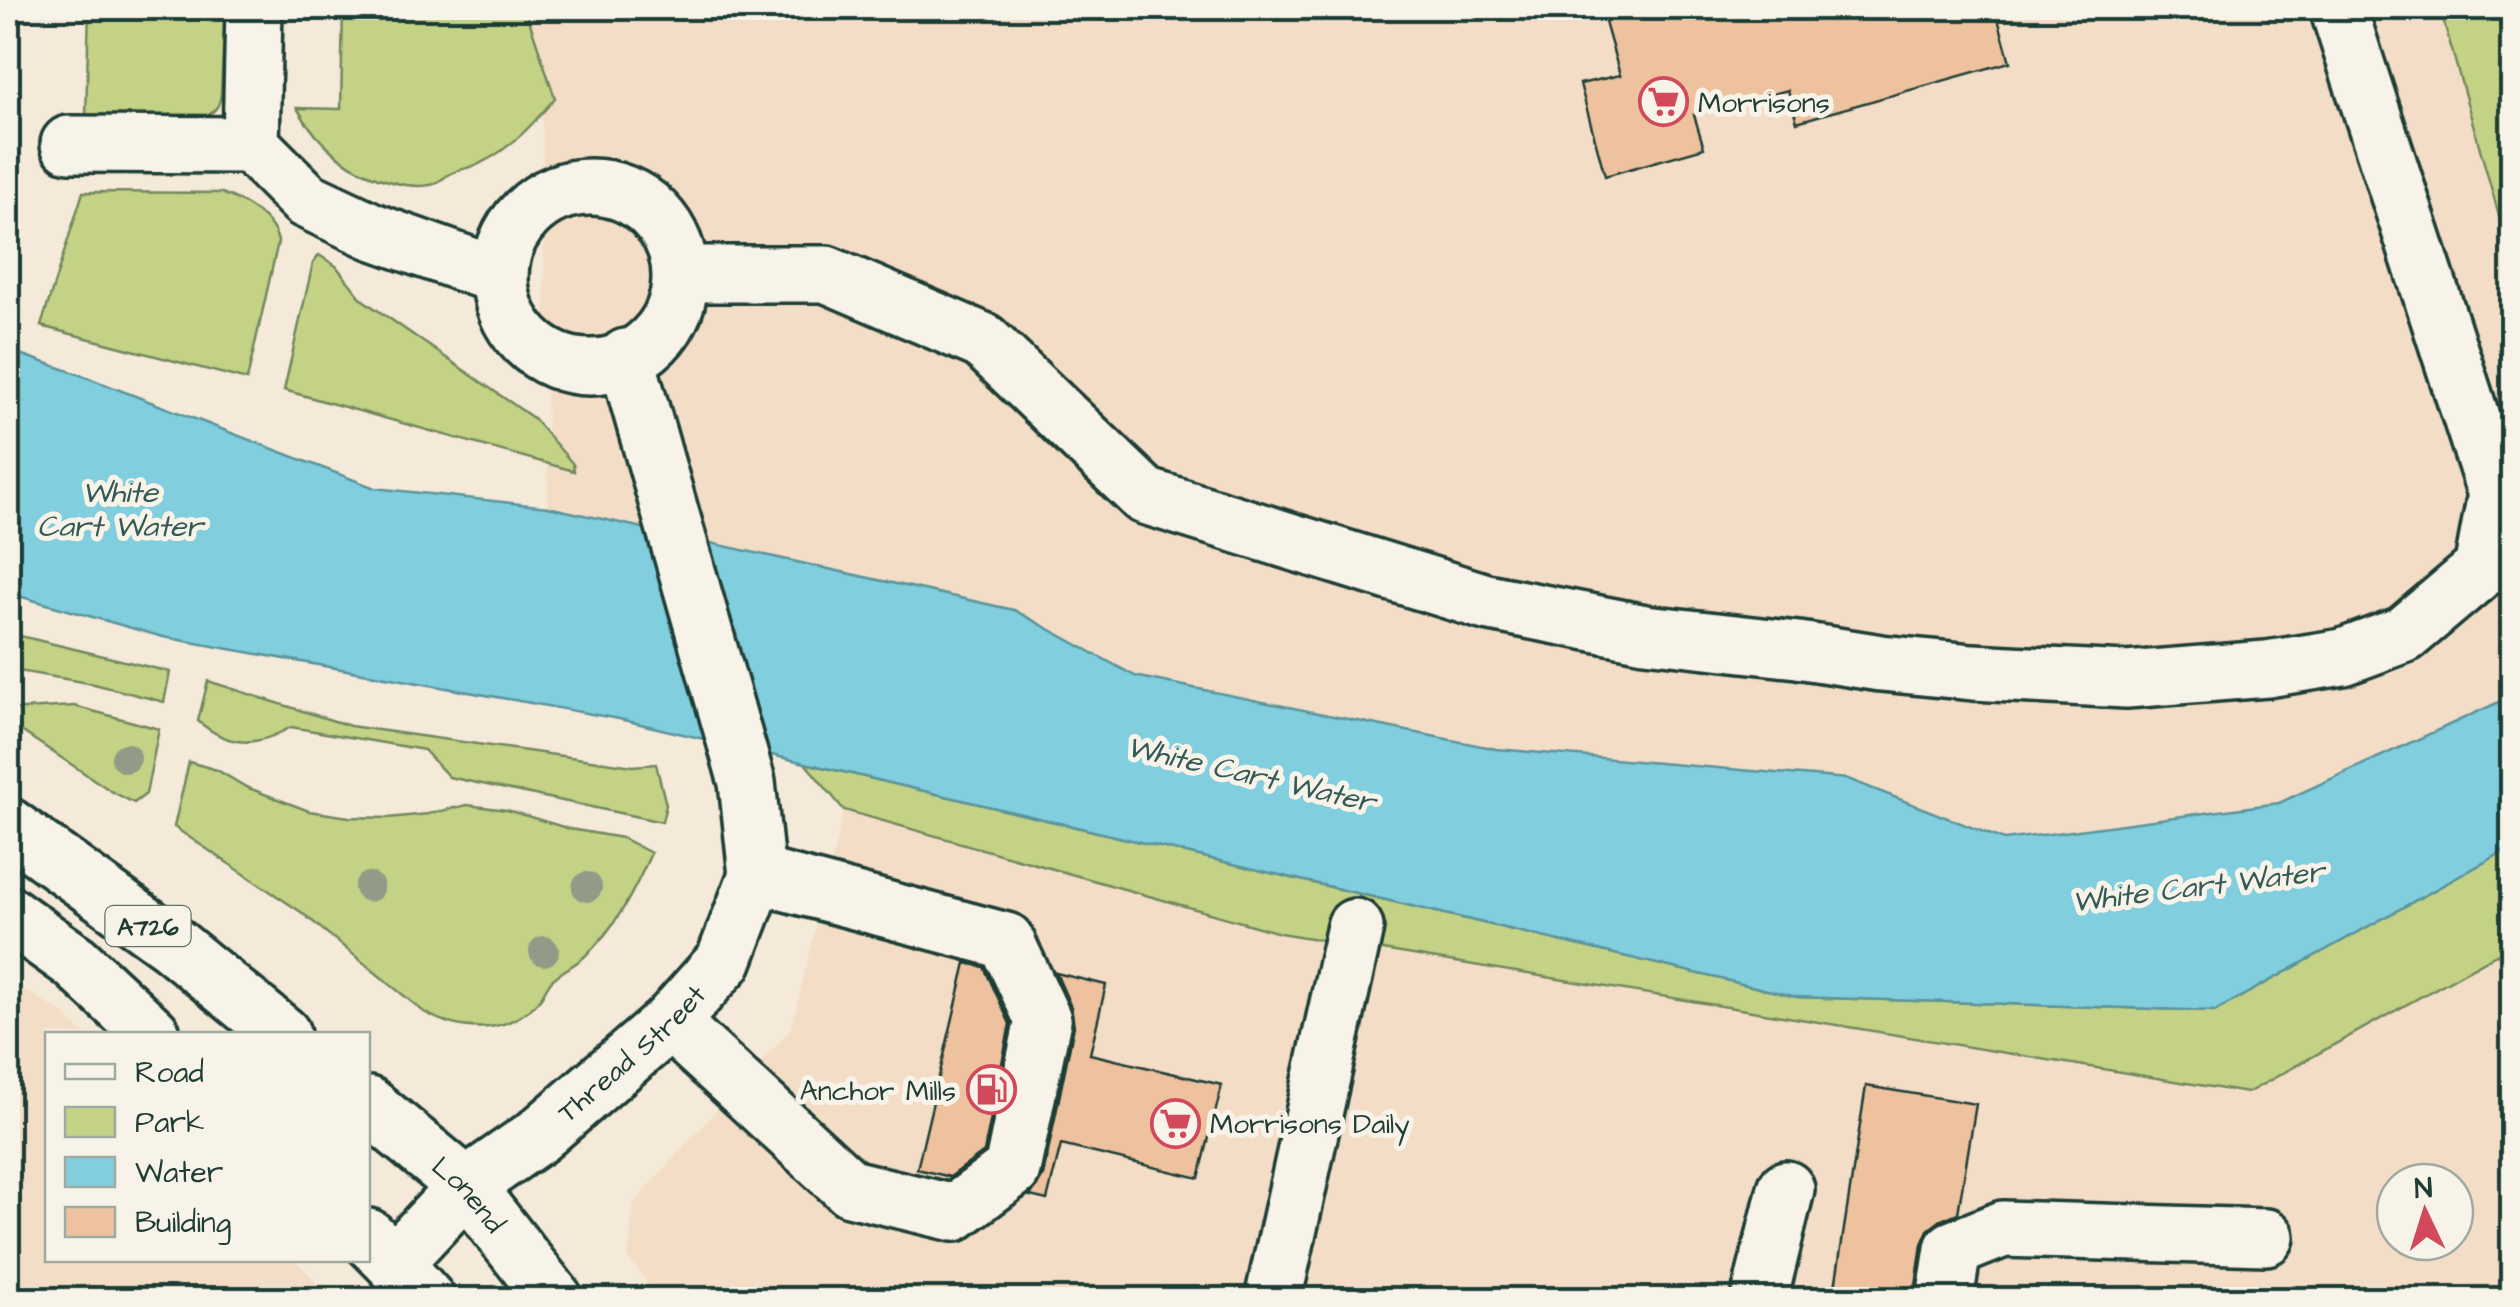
<svg xmlns="http://www.w3.org/2000/svg" width="2520" height="1307" font-family="'Architects Daughter',sans-serif">
<style>
.built{fill:#f3ddc7;fill-rule:evenodd}
.green{fill:#c4d286;stroke:#72885d;stroke-width:2.5}
.water{fill:#81cedf;stroke:#5a949b;stroke-width:2.5}
.building{fill:#eec29e;stroke:#1f3d34;stroke-width:2.5}
.lines{fill:none;stroke-linecap:round;stroke-linejoin:round}
.minor-casing{stroke:#1f3d34;stroke-width:62}
.major-casing{stroke:#1f3d34;stroke-width:62}
.minor{stroke:#f7f3e8;stroke-width:55}
.major{stroke:#f7f3e8;stroke-width:55}
.tree{fill:#919b87}
.labels{text-anchor:middle;stroke-width:10;stroke-linejoin:round;paint-order:stroke}
.shield{fill:#f7f3e8;stroke:#60746a;stroke-width:2.5}
.shield-label{font-size:25px;font-weight:bold;fill:#1f3d34}
.poi-label{font-size:28px;fill:#1f3d34;stroke:#f7f3e8;text-anchor:start}
.street-label{font-size:28px;fill:#1f3d34;stroke:#f7f3e8}
.water-label{font-size:30px;font-style:italic;fill:#335a56;stroke:#f7f3e8}
</style>
<rect width="100%" height="100%" fill="#f5e9d9"/>
<filter id="ink" filterUnits="userSpaceOnUse"><feTurbulence type="fractalNoise" baseFrequency=".01" numOctaves="2"/><feDisplacementMap in="SourceGraphic" scale="20" xChannelSelector="R" yChannelSelector="G"/><feConvolveMatrix kernelMatrix="1 2 1 2 8 2 1 2 1" color-interpolation-filters="sRGB"/></filter>
<g filter="url(#ink)">
<!-- built -->
<g class="built">
<path d="M 516,8 L 2496,8 L 2512,59 L 2512,696 L 2279,803 L 2004,840 L 1848,779 L 1496,749 L 1135,676 L 1014,610 L 548,507 L 542,112 Z"/>
<path d="M 844,810 L 1280,933 L 2247,1093 L 2512,946 L 2512,1299 L 660,1300 L 628,1258 L 634,1202 L 791,1029 ZM 2395,1182 L 2455,1182 L 2455,1242 L 2395,1242 Z"/>
<path d="M 8,980 L 64,1014 L 84,1034 L 48,1034 L 48,1260 L 295,1260 L 332,1299 L 8,1299 Z"/>
</g>
<!-- green -->
<g class="green">
<path d="M 89,8 L 225,8 L 221,93 C 220,105 216,111 205,117 L 86,118 Z"/>
<path d="M 343,8 L 525,8 L 555,98 C 533,124 511,149 479,164 C 470,168 459,169 450,174 C 443,177 438,184 430,185 C 418,187 403,185 392,182 C 349,172 319,146 297,108 L 341,109 Z"/>
<path d="M 2440,8 L 2512,8 L 2512,261 Z"/>
<path d="M 83,192 L 222,193 C 243,201 274,218 278,242 L 247,380 L 41,326 Z"/>
<path d="M 319,255 L 336,266 L 363,300 L 533,418 L 573,464 L 574,471 L 284,390 L 313,263 Z"/>
<path d="M 8,633 L 170,672 L 164,702 L 94,684 L 13,670 L 8,672 Z"/>
<path d="M 208,681 L 350,726 L 633,766 L 656,764 L 666,805 L 662,822 L 449,777 L 424,750 L 291,727 C 256,747 230,748 198,721 Z"/>
<path d="M 74,706 L 159,729 L 146,794 L 134,803 L 111,791 L 11,724 L 8,719 L 8,710 Z"/>
<path d="M 189,762 L 217,770 L 246,787 L 309,811 L 349,817 L 388,818 L 428,814 L 467,805 L 507,810 L 570,829 L 622,838 L 651,853 C 634,892 615,929 583,958 C 573,966 560,972 551,981 C 546,987 544,995 538,1001 C 507,1036 461,1033 424,1012 L 301,912 L 174,827 Z"/>
<path d="M 805,763 L 1797,997 L 2215,1011 L 2512,847 L 2512,946 L 2247,1093 L 1280,933 L 844,810 Z"/>
</g>
<!-- water -->
<path class="water" d="M 8,350 L 78,374 L 375,488 L 548,507 L 1014,610 L 1135,676 L 1496,749 L 1848,779 L 2004,840 L 2279,803 L 2512,696 L 2512,847 L 2215,1011 L 1797,997 L 619,719 L 163,637 L 8,593 Z"/>
<!-- building -->
<g class="building">
<path d="M 1601,8 L 1995,8 L 2010,62 L 1797,122 L 1788,90 L 1694,115 L 1704,148 L 1605,176 L 1580,84 L 1620,75 Z"/>
<path d="M 966,963 L 984,967 L 1010,1024 L 984,1152 L 950,1177 L 917,1169 Z"/>
<path d="M 1056,973 L 1106,985 L 1090,1054 L 1222,1085 L 1199,1178 L 1061,1145 L 1047,1200 L 1030,1196 L 1043,1176 L 1074,1026 L 1071,1007 Z"/>
<path d="M 1866,1086 L 1976,1104 L 1958,1213 L 1941,1220 L 1928,1230 L 1922,1244 L 1914,1300 L 1833,1300 Z"/>
</g>
<g class="lines">
<defs>
<g id="minor">
<path d="M 254,8 L 251,145 L 306,200 L 372,231 L 499,276"/>
<path d="M 69,144 L 251,145"/>
<circle cx="590" cy="277" r="90"/>
<path d="M 681,274 L 826,274 L 983,341 L 1145,496 L 1486,602 L 1645,633 L 1798,650 L 1881,663 L 1973,672 L 2126,680 L 2267,669 L 2343,657 L 2405,634 L 2482,569 L 2496,494 L 2338,8"/>
<path d="M 670,1022 L 850,1188 L 954,1213 L 1012,1170 L 1043,1020 L 1006,941 L 757,875"/>
<path id="s1" d="M 394,1263 L 466,1186 L 538,1136 L 670,1022 L 724,961 L 757,875 L 747,782 L 626,357"/>
<path d="M 1273,1300 L 1355,927"/>
<path d="M 1759,1300 L 1786,1189"/>
<path d="M 1945,1300 L 1953,1249 L 2003,1229 L 2266,1237"/>
</g>
<g id="major">
<path d="M 8,826 L 172,944 L 282,1034"/>
<path d="M 8,914 L 75,962 L 152,1034"/>
<path id="s2" d="M 368,1105 L 466,1186 L 555,1300"/>
<path d="M 368,1237 L 394,1263 L 427,1300"/>
</g>
</defs>
<!-- minor casing -->
<use href="#minor" class="minor-casing"/>
<!-- major casing -->
<use href="#major" class="major-casing"/>
<!-- minor -->
<use href="#minor" class="minor"/>
<!-- major -->
<use href="#major" class="major"/>
</g>
<!-- trees -->
<g class="tree">
<circle cx="126" cy="758" r="15"/>
<circle cx="369" cy="887" r="15"/>
<circle cx="587" cy="887" r="15"/>
<circle cx="544" cy="951" r="15"/>
</g>
</g>
<!-- icons -->
<defs>
<symbol id="supermarket-ring" viewBox="-11 -11 22 22"><circle r="9.5" fill="#f7f3e8" stroke="#d1495b" stroke-width="1.5"/><path d="M-6-5.5h2.5l.6 2H6L4.5 2H-2.5L-4.4-4H-6ZM-1.5 3.2a1.3 1.3 0 1 0 .1 0ZM3 3.2a1.3 1.3 0 1 0 .1 0Z" fill="#d1495b"/></symbol>
<symbol id="fuel-ring" viewBox="-11 -11 22 22"><circle r="9.5" fill="#f7f3e8" stroke="#d1495b" stroke-width="1.5"/><path d="M-5.5-6h7V0h2V4h1.3V-2.5L3-4.5l.8-.8L6-3V5H2.5V1h-1V6h-7ZM-4.2-4.7v3.2H.2V-4.7Z" fill="#d1495b"/></symbol>
</defs>
<g fill-rule="evenodd">
<use href="#supermarket-ring" x="1636" y="74" width="55" height="55"/>
<use href="#fuel-ring" x="964" y="1062" width="55" height="55"/>
<use href="#supermarket-ring" x="1148" y="1096" width="55" height="55"/>
</g>
<g class="labels">
<!-- shield labels -->
<rect class="shield" x="105.5" y="906" width="85" height="40" rx="8"/>
<g class="shield-label">
<text x="148" y="935">A726</text>
</g>
<!-- poi labels -->
<g class="poi-label">
<text x="1698" y="112">Morrisons</text>
<text x="956" y="1100" text-anchor="end">Anchor Mills</text>
<text x="1210" y="1133">Morrisons Daily</text>
</g>
<!-- street labels -->
<g class="street-label">
<text dy="10" stroke="none"><textPath href="#s1" startOffset="318">Thread Street</textPath></text>
<text dy="10" stroke="none"><textPath href="#s2" startOffset="135">Lonend</textPath></text>
</g>
<!-- water labels -->
<g class="water-label">
<text x="120" y="502">White<tspan x="120" dy="34">Cart Water</tspan></text>
<text transform="translate(1251 774) rotate(13)" y="10">White Cart Water</text>
<text transform="translate(2198 886) rotate(-7)" y="10">White Cart Water</text>
</g>
</g>
<!-- margin -->
<rect width="2520" height="1307" fill="none" stroke="#f7f3e8" stroke-width="40"/>
<rect x="20" y="20" width="2480" height="1267" fill="none" stroke="#1f3d34" stroke-width="4" filter="url(#ink)"/>
<!-- legend -->
<rect x="45" y="1032" width="325" height="230" fill="#f7f3e8" stroke="#a1aaa0" stroke-width="2.5"/>
<rect x="65" y="1064" width="50" height="15" fill="#f7f3e8" stroke="#a1aaa0" stroke-width="2.5"/>
<text x="135" y="1082" font-size="30" fill="#1f3d34">Road</text>
<rect x="65" y="1107" width="50" height="30" fill="#c4d286" stroke="#a1aaa0" stroke-width="2.5"/>
<text x="135" y="1132" font-size="30" fill="#1f3d34">Park</text>
<rect x="65" y="1157" width="50" height="30" fill="#81cedf" stroke="#a1aaa0" stroke-width="2.5"/>
<text x="135" y="1182" font-size="30" fill="#1f3d34">Water</text>
<rect x="65" y="1207" width="50" height="30" fill="#eec29e" stroke="#a1aaa0" stroke-width="2.5"/>
<text x="135" y="1232" font-size="30" fill="#1f3d34">Building</text>
<!-- north arrow -->
<g transform="translate(2425 1212) rotate(356)"><circle r="48" fill="#f7f3e8" stroke="#a1aaa0" stroke-width="2.5"/>
<path d="M0-8L18 38L0 25L-18 38Z" fill="#d1495b"/>
<text y="-15" font-size="28" font-weight="bold" text-anchor="middle" fill="#1f3d34">N</text>
</g>
</svg>
